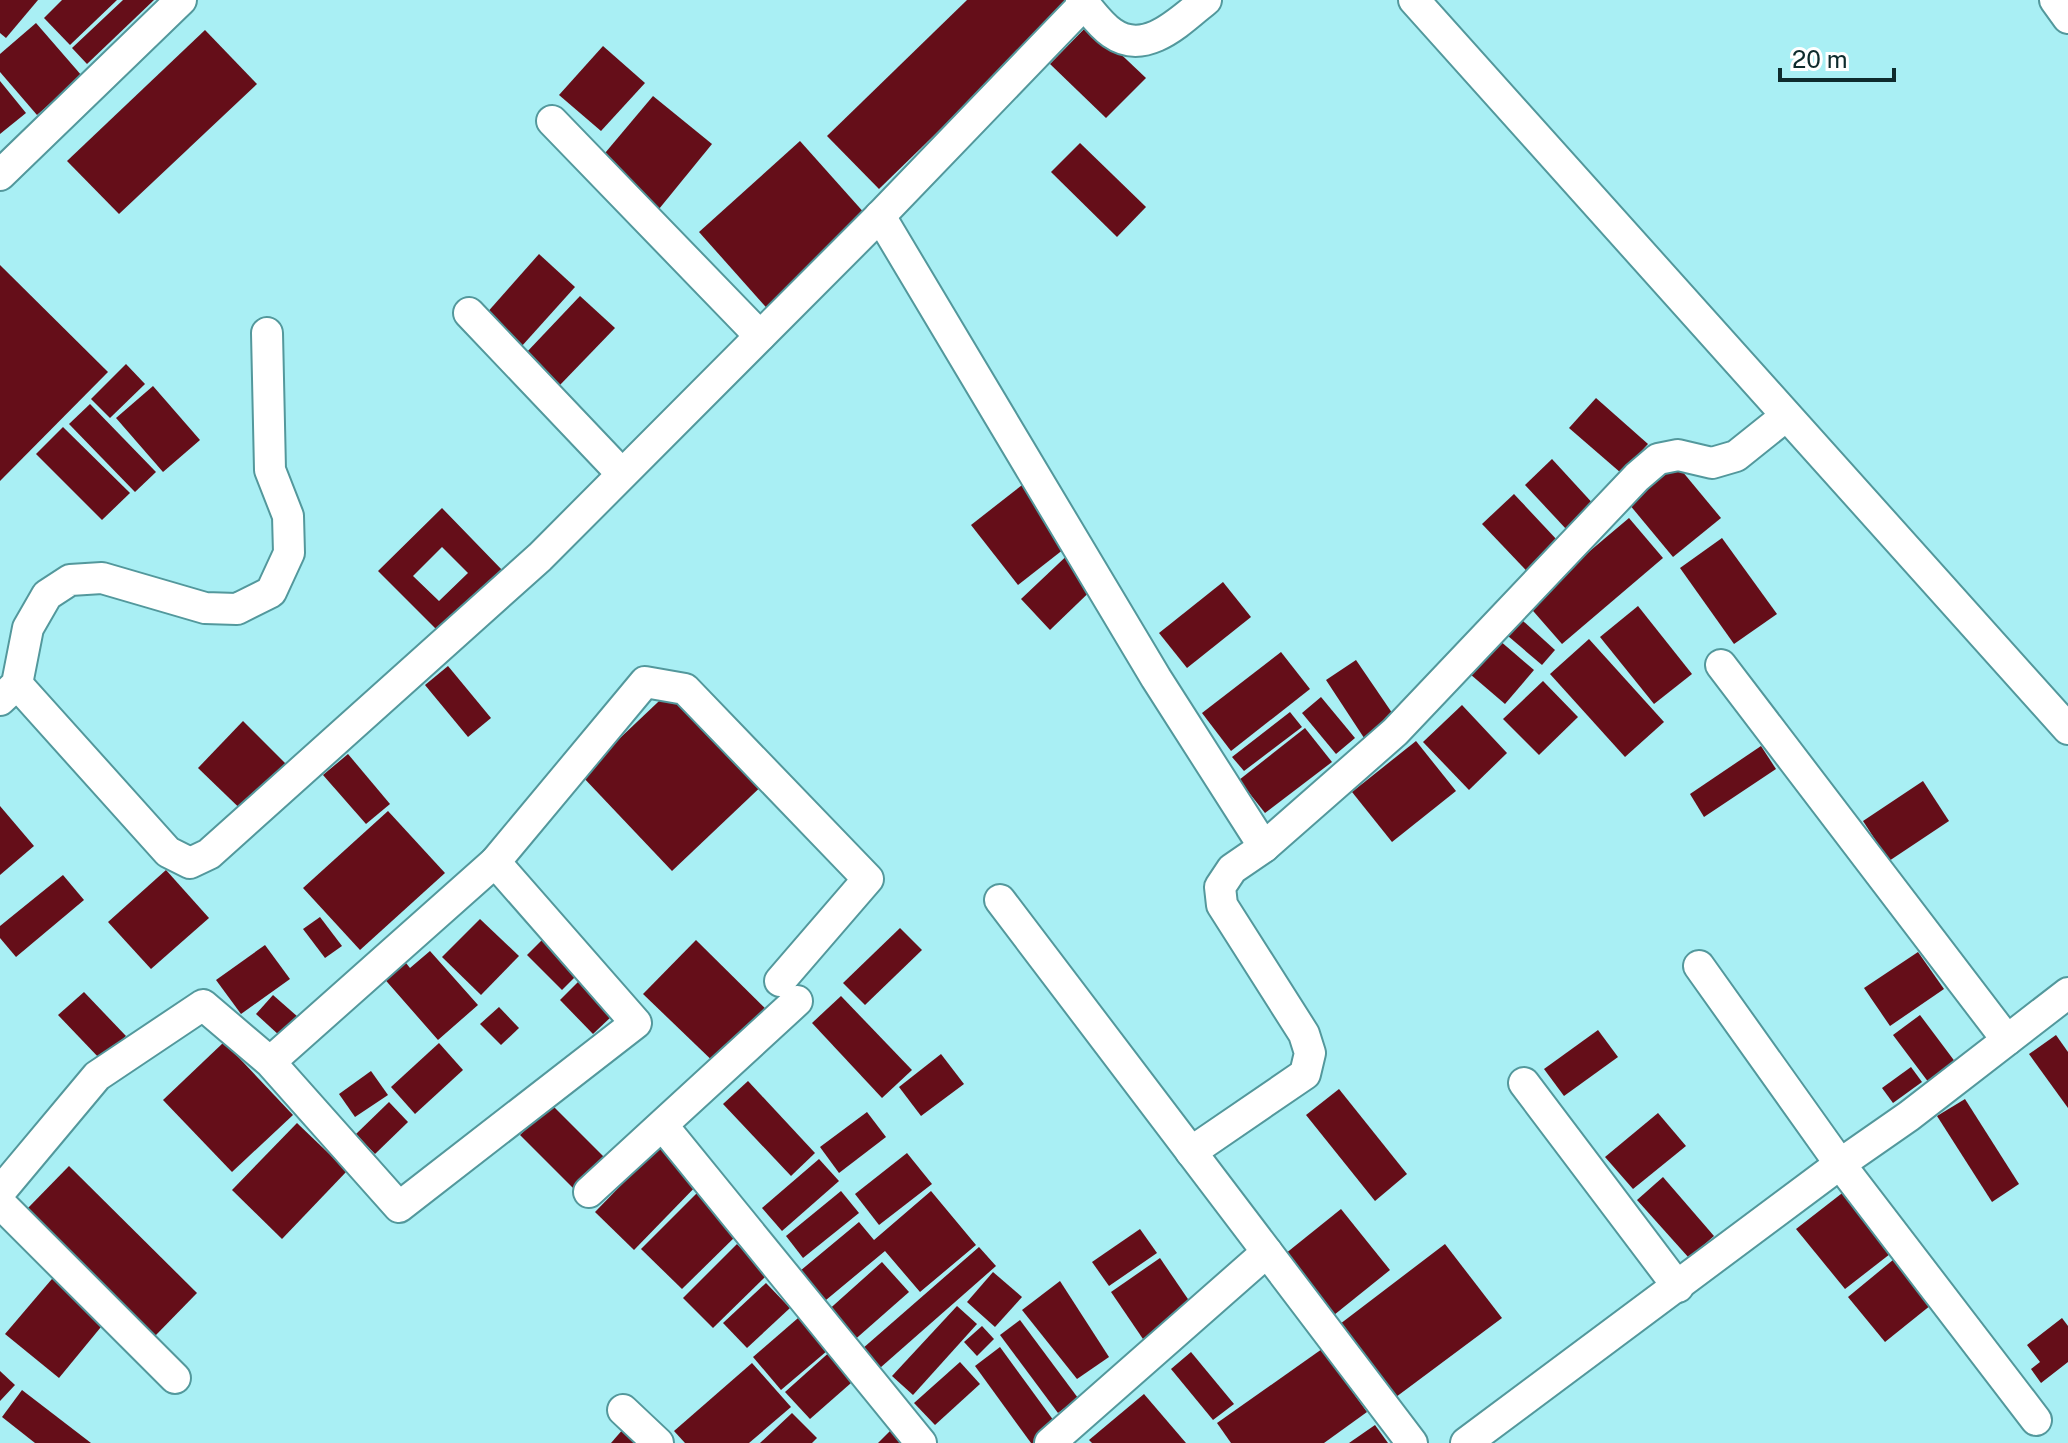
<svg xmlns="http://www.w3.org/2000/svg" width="2068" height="1443" font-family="'Public Sans',sans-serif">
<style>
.building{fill:#650e19;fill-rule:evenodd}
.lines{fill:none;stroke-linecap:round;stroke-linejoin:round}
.minor-casing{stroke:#53989c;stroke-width:34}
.minor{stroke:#fff;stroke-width:30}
</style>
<rect width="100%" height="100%" fill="#a9eff4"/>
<!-- building -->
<g class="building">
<path d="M 0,0 L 38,0 L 6,38 L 0,33 Z"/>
<path d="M 62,0 L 117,0 L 70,45 L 44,18 Z"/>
<path d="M 123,0 L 154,0 L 87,64 L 72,48 Z"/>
<path d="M 967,0 L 1073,0 L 879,189 L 827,136 Z"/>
<path d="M 36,23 L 82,76 L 37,115 L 0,72 L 0,54 Z"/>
<path d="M 1089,24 L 1146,78 L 1106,118 L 1050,64 Z"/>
<path d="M 205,30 L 257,84 L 119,214 L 67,161 Z"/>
<path d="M 603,46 L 645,83 L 601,131 L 559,95 Z"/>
<path d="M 0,81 L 26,113 L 0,134 Z"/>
<path d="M 653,96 L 712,144 L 659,209 L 600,159 Z"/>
<path d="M 800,141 L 875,225 L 773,315 L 699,232 Z"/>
<path d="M 1080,143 L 1146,207 L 1117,237 L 1051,172 Z"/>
<path d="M 539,254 L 575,287 L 521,347 L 485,315 Z"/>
<path d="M 0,265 L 108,372 L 0,481 Z"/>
<path d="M 580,296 L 615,328 L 559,386 L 525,354 Z"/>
<path d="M 126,364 L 145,384 L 110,418 L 91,399 Z"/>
<path d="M 153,386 L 200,440 L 163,472 L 116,418 Z"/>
<path d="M 1596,398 L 1648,444 L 1621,473 L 1569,428 Z"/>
<path d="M 90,404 L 156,472 L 135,492 L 69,424 Z"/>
<path d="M 63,427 L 130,493 L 102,520 L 36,454 Z"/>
<path d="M 1552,459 L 1608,520 L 1581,545 L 1525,485 Z"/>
<path d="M 1677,465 L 1721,518 L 1673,557 L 1629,504 Z"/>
<path d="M 1040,471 L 1087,531 L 1018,585 L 971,525 Z"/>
<path d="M 1514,494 L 1572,556 L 1540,585 L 1482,524 Z"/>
<path d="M 442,508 L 503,571 L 439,632 L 378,571 ZM 442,547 L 468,573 L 439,601 L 413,576 Z"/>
<path d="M 1629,518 L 1663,558 L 1562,644 L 1527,604 Z"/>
<path d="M 1722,538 L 1777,614 L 1734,644 L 1680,568 Z"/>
<path d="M 1075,548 L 1104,578 L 1050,630 L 1021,599 Z"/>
<path d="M 1223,582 L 1251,617 L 1187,668 L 1159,633 Z"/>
<path d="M 1638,606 L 1692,674 L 1654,704 L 1600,637 Z"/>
<path d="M 1522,620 L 1555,650 L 1542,665 L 1508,636 Z"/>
<path d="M 1589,639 L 1664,722 L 1625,757 L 1550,674 Z"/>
<path d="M 1499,640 L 1534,670 L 1505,704 L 1470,674 Z"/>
<path d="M 1281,652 L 1310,689 L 1231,751 L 1202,713 Z"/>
<path d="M 1356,660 L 1399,723 L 1368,744 L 1326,680 Z"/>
<path d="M 448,666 L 491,718 L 468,737 L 425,685 Z"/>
<path d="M 1543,681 L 1578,717 L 1539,755 L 1503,719 Z"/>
<path d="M 676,685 L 767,781 L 672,871 L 581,775 Z"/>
<path d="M 1321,697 L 1355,738 L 1336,754 L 1302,713 Z"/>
<path d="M 1462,705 L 1507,753 L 1469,790 L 1423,742 Z"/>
<path d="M 1290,712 L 1302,727 L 1244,771 L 1232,757 Z"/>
<path d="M 243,721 L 300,778 L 255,823 L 198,768 Z"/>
<path d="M 1305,728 L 1332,762 L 1265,813 L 1239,780 Z"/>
<path d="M 1416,741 L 1456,791 L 1392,842 L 1352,792 Z"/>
<path d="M 1761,746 L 1776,769 L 1704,817 L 1690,794 Z"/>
<path d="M 348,754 L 390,804 L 366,824 L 323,775 Z"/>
<path d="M 1923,781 L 1949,821 L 1889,861 L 1863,821 Z"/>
<path d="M 0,806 L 34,846 L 0,875 Z"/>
<path d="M 388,811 L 445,873 L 360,950 L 303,888 Z"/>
<path d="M 166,870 L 209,918 L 151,969 L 108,922 Z"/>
<path d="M 63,875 L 84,900 L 16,957 L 0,938 L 0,926 Z"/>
<path d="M 320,917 L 342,946 L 325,958 L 303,929 Z"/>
<path d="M 480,919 L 519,956 L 481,995 L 442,957 Z"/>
<path d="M 900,928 L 922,950 L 865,1005 L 843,983 Z"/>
<path d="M 545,937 L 580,972 L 562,990 L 527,955 Z"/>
<path d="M 696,940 L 774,1017 L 722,1070 L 643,994 Z"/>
<path d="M 265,945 L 290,979 L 241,1014 L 216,980 Z"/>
<path d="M 430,951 L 478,1005 L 438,1040 L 381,975 L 402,958 L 410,968 Z"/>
<path d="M 1918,952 L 1944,989 L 1890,1026 L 1864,988 Z"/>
<path d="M 580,980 L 613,1015 L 593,1034 L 560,1000 Z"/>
<path d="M 84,992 L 126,1036 L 101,1060 L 58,1015 Z"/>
<path d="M 273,995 L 298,1017 L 280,1036 L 256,1014 Z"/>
<path d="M 841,996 L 912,1070 L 882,1098 L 812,1023 Z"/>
<path d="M 499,1007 L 519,1028 L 501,1045 L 480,1024 Z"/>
<path d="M 1920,1015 L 1959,1067 L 1932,1087 L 1893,1035 Z"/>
<path d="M 1598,1030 L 1618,1057 L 1564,1096 L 1544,1069 Z"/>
<path d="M 2056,1035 L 2068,1052 L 2068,1108 L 2029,1054 Z"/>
<path d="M 224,1042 L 293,1115 L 232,1172 L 163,1100 Z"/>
<path d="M 439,1043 L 463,1070 L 415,1114 L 391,1087 Z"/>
<path d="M 941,1054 L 964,1084 L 921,1116 L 899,1087 Z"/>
<path d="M 1911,1067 L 1922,1082 L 1893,1103 L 1882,1088 Z"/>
<path d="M 371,1071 L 388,1095 L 355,1117 L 339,1094 Z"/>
<path d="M 748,1081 L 815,1153 L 791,1176 L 723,1104 Z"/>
<path d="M 1339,1089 L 1407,1174 L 1375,1201 L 1306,1115 Z"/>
<path d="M 1965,1099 L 2019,1184 L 1992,1202 L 1937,1116 Z"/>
<path d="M 389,1102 L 408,1122 L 375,1154 L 356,1134 Z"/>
<path d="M 551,1104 L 623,1176 L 592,1207 L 520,1135 Z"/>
<path d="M 867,1112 L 886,1137 L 839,1173 L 820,1147 Z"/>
<path d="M 1658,1113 L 1686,1146 L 1633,1189 L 1605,1157 Z"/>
<path d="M 297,1123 L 347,1171 L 282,1239 L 232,1190 Z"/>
<path d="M 663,1142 L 702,1180 L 634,1250 L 595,1212 Z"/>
<path d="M 907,1153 L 932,1184 L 879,1225 L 855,1194 Z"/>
<path d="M 819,1159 L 839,1181 L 782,1231 L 762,1208 Z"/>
<path d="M 69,1166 L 197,1293 L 155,1336 L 27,1209 Z"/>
<path d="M 1663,1177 L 1714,1236 L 1689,1258 L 1637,1200 Z"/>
<path d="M 1850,1187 L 1899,1247 L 1845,1289 L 1796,1229 Z"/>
<path d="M 701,1189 L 742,1230 L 682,1289 L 641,1249 Z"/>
<path d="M 841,1191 L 859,1213 L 803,1258 L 786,1236 Z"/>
<path d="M 931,1191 L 976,1245 L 920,1292 L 885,1251 L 826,1300 L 800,1271 L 859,1222 L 874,1240 Z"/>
<path d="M 1341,1209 L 1390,1270 L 1334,1315 L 1285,1254 Z"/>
<path d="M 1140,1229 L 1157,1253 L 1109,1286 L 1092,1262 Z"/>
<path d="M 737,1244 L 767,1275 L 713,1328 L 683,1298 Z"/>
<path d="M 1445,1244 L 1502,1318 L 1396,1397 L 1340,1324 Z"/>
<path d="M 979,1247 L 996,1266 L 872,1375 L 854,1356 Z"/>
<path d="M 1899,1255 L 1936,1301 L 1885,1342 L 1848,1297 Z"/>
<path d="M 1160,1258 L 1192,1305 L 1143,1339 L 1111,1292 Z"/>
<path d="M 882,1262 L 909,1292 L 851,1343 L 825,1313 Z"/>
<path d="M 993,1272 L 1022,1297 L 995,1327 L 967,1302 Z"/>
<path d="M 57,1273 L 110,1316 L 59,1378 L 5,1334 Z"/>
<path d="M 1060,1281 L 1109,1357 L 1077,1379 L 1022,1310 Z"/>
<path d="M 766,1283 L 790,1308 L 747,1348 L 723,1323 Z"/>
<path d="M 957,1306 L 977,1324 L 913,1395 L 892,1376 Z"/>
<path d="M 805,1312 L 834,1345 L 781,1390 L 753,1357 Z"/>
<path d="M 2062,1318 L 2068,1326 L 2068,1362 L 2041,1383 L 2031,1369 L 2040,1362 L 2027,1345 Z"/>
<path d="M 1020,1320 L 1078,1398 L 1058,1413 L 1000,1335 Z"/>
<path d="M 982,1326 L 994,1339 L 977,1356 L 964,1342 Z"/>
<path d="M 1000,1347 L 1062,1432 L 1046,1443 L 1031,1443 L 975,1366 Z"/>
<path d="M 833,1349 L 859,1376 L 810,1419 L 785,1392 Z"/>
<path d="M 1322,1349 L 1367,1412 L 1324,1443 L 1231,1443 L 1217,1423 Z"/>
<path d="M 1191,1352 L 1234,1404 L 1213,1420 L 1171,1369 Z"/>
<path d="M 960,1362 L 980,1384 L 935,1425 L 914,1403 Z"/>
<path d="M 752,1363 L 791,1407 L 749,1443 L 685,1443 L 674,1431 Z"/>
<path d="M 0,1371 L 15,1385 L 0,1401 Z"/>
<path d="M 22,1390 L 91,1443 L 35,1443 L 2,1417 Z"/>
<path d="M 1144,1394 L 1186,1443 L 1092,1443 L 1089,1440 Z"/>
<path d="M 792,1413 L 817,1438 L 812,1443 L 760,1443 Z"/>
<path d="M 1375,1425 L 1388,1443 L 1349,1443 Z"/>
<path d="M 624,1428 L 642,1443 L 611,1443 Z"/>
<path d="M 891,1430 L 905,1443 L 878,1443 Z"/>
</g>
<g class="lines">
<defs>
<g id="minor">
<path d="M 1081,0 C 1090,10 1100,25 1112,33 C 1146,57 1181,20 1206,0"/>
<path d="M 1414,0 L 2068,729"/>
<path d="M 2055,0 L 2068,18"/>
<path d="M 552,121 L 760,336"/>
<path d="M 0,175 L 181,0"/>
<path d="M 880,216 L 1156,678 L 1264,847"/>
<path d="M 469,313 L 622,474"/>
<path d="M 1721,665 L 2007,1040"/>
<path d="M 17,684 L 168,852 L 190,863 L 209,854 L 540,557 L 880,216 L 1084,4"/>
<path d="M 0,700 L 17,684 L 28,628 L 47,595 L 70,580 L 102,578 L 205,608 L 237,609 L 271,592 L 289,553 L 288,516 L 270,470 L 267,333"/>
<path d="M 495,862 L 645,682 L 685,689 L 868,879 L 780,981"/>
<path d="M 1000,900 L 1412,1443"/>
<path d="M 1699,966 L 1840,1164 L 2036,1420"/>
<path d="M 1524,1083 L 1678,1287"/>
<path d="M 663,1126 L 921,1443"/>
<path d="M 1191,1152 L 1305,1074 L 1310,1053 L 1304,1034 L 1222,905 L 1220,887 L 1232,869 L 1264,847 L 1395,732 L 1637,477 L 1658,459 L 1678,455 L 1712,463 L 1736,456 L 1786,416"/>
<path d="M 0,1192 L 97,1076 L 203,1005 L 270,1062 L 399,1207 L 636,1023 L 495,862 L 270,1062"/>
<path d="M 589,1192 L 797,1001"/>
<path d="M 0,1203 L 175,1378"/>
<path d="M 623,1410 L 658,1443"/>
<path d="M 1050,1443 L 1267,1252"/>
<path d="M 1466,1443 L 1840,1164 L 1909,1116 L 2068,993"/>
</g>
</defs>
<!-- minor casing -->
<use href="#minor" class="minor-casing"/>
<!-- minor -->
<use href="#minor" class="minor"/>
</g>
<!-- scale -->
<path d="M1780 68v12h114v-12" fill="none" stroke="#0e2b2d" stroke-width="4"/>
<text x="1792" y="68" font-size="24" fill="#0e2b2d" stroke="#ffffff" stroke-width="6" paint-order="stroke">20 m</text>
</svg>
